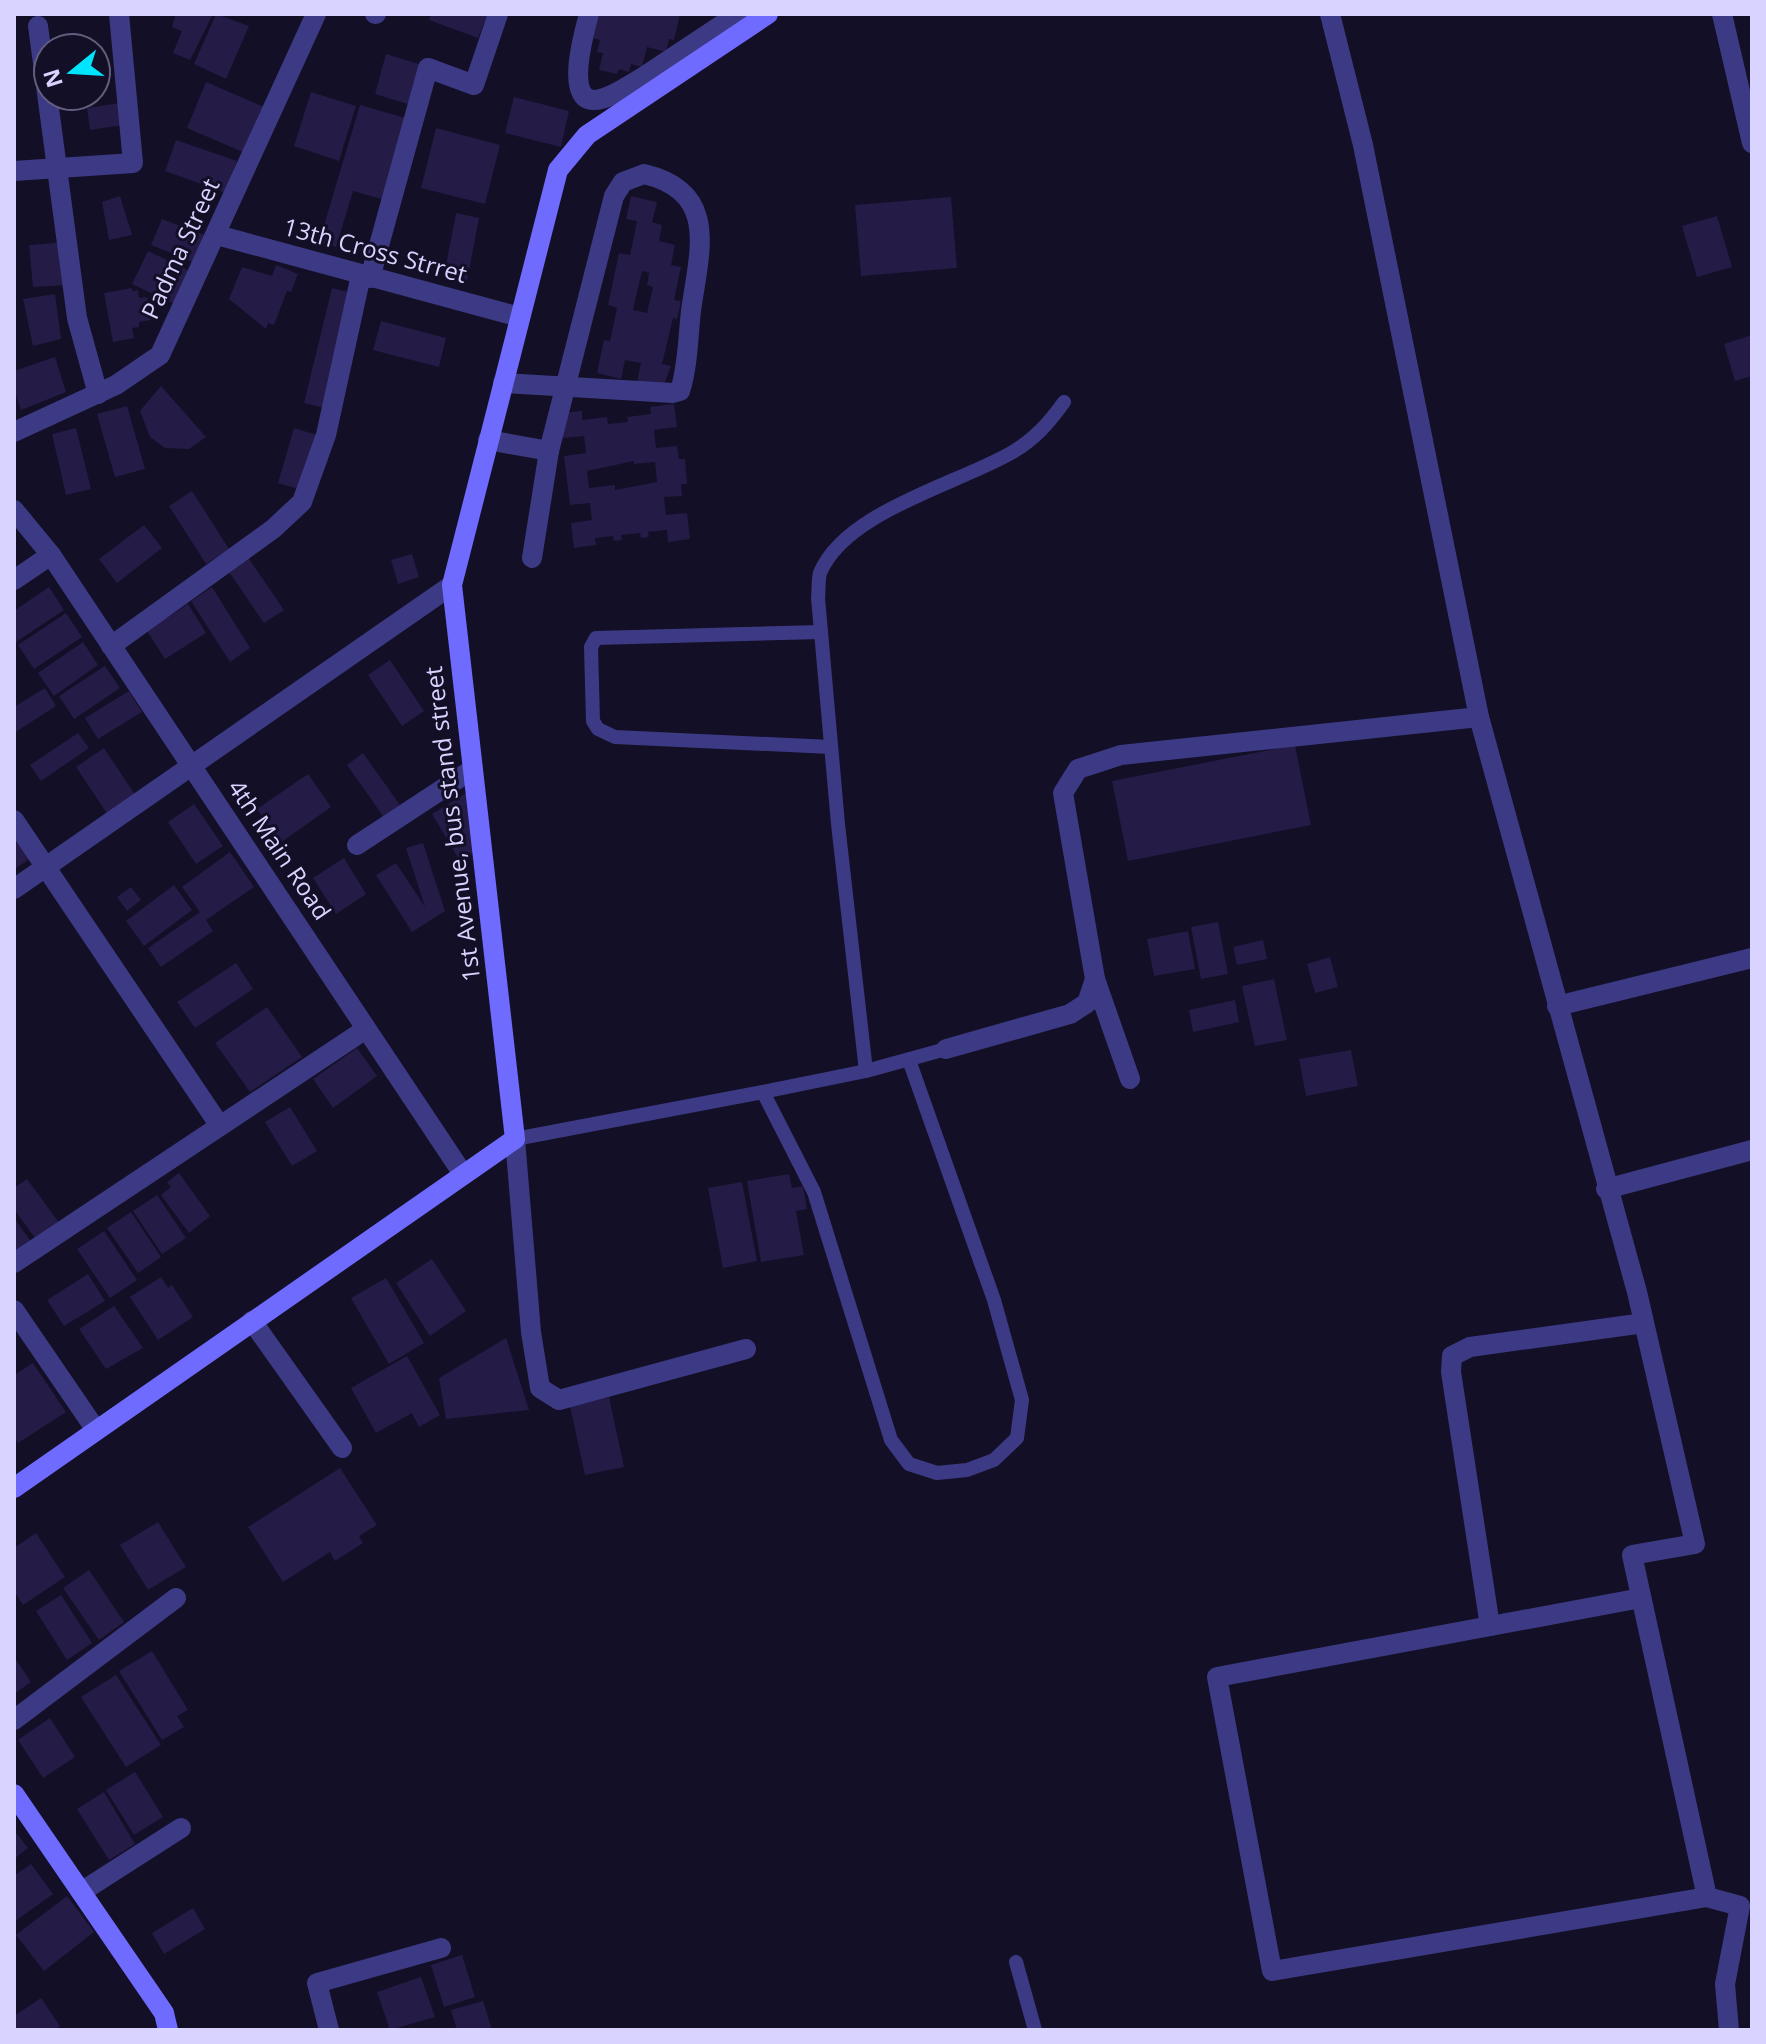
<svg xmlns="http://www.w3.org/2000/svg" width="1766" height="2044" font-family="'Open Sans',sans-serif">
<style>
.building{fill:#241b47;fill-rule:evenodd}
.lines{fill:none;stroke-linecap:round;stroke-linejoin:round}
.lane{stroke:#3d3a85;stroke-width:14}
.street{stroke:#3d3a85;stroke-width:20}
.secondary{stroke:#6f6bff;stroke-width:20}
.labels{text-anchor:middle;stroke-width:6;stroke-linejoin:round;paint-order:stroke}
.street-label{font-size:24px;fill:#d9d4ff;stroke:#130f26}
</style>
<rect width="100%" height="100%" fill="#130f26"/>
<!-- building -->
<g class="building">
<path d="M 176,14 L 213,14 L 190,60 L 173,53 L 182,31 L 172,27 Z"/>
<path d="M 216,14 L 249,26 L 226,79 L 194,64 Z"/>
<path d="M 431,14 L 484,14 L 487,15 L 478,38 L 429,20 Z"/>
<path d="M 599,14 L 680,14 L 674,40 L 669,39 L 666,52 L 647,47 L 642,67 L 631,64 L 629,72 L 619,69 L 617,74 L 599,70 L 603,53 L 597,52 L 600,40 L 593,38 Z"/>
<path d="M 386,54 L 422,65 L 411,105 L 375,94 Z"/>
<path d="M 206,82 L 264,107 L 245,153 L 187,128 Z"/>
<path d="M 311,92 L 356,106 L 339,161 L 294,146 Z"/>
<path d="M 514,97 L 569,111 L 561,147 L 505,133 Z"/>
<path d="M 120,103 L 123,125 L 90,130 L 87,108 Z"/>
<path d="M 360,105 L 409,119 L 385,200 L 353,191 L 336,247 L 319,242 Z"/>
<path d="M 436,128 L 500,145 L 485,204 L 421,188 Z"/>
<path d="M 176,140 L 237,161 L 226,193 L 165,171 Z"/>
<path d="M 120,196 L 132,235 L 109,240 L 102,202 Z"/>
<path d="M 631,196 L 657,202 L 652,222 L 662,225 L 659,241 L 675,245 L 671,265 L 681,267 L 674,300 L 681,301 L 677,319 L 673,318 L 662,364 L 671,366 L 663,387 L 637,382 L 641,363 L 625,360 L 621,379 L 597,373 L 604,340 L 610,341 L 617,308 L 608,305 L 619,253 L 630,255 L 637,221 L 626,219 ZM 642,271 L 649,273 L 647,285 L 653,287 L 647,313 L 633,310 Z"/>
<path d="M 951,197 L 957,268 L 861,276 L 855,205 Z"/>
<path d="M 456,213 L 479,218 L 467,281 L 444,276 Z"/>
<path d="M 1717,216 L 1732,267 L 1697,277 L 1682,226 Z"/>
<path d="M 162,219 L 204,235 L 193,262 L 151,245 Z"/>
<path d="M 65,242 L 68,285 L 33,287 L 29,245 Z"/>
<path d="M 148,251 L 196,274 L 181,307 L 132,284 Z"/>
<path d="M 276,265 L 298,274 L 291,292 L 287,291 L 274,325 L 268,323 L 266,329 L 229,299 L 242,267 L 272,276 Z"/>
<path d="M 132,288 L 132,291 L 138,290 L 139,298 L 147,297 L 151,320 L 139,322 L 139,327 L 132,328 L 134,338 L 113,342 L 104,293 Z"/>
<path d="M 332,288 L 352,293 L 324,408 L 304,403 Z"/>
<path d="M 55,294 L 61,339 L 33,346 L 23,299 Z"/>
<path d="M 381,321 L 446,338 L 439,367 L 373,350 Z"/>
<path d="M 1752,335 L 1752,376 L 1735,381 L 1724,344 Z"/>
<path d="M 55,357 L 66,392 L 21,410 L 14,389 L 14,371 Z"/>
<path d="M 161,386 L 206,437 L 189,449 L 165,448 L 150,437 L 140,411 Z"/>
<path d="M 674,404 L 677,427 L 654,430 L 656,448 L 677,446 L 679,459 L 685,459 L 687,484 L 681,484 L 682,496 L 664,497 L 666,515 L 687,513 L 690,539 L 668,542 L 667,530 L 648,532 L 649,537 L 641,538 L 640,533 L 621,535 L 622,540 L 614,541 L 613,536 L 595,538 L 596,545 L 574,548 L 571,523 L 592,520 L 590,503 L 570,505 L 564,456 L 586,453 L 584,436 L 563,438 L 560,413 L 582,411 L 582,420 L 607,417 L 608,424 L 628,422 L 627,417 L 651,414 L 650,407 ZM 634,461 L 634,464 L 655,462 L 657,482 L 615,490 L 615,485 L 589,488 L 587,471 Z"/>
<path d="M 127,406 L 145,469 L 115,477 L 97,414 Z"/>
<path d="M 76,428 L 91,489 L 66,495 L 52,434 Z"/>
<path d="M 294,428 L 317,435 L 302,490 L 278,483 Z"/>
<path d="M 192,491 L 229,549 L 206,564 L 169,506 Z"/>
<path d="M 144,525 L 162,548 L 117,583 L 99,559 Z"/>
<path d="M 412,554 L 419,577 L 398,584 L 391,560 Z"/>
<path d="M 247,556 L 284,610 L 264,623 L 227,569 Z"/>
<path d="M 49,587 L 64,610 L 16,642 L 14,611 Z"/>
<path d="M 212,587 L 250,648 L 230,662 L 191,601 Z"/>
<path d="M 188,604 L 206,633 L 165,659 L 147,631 Z"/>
<path d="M 66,613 L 82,637 L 34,669 L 18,645 Z"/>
<path d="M 83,642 L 98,665 L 54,696 L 38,673 Z"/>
<path d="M 390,660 L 424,711 L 402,726 L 368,675 Z"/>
<path d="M 105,666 L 120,688 L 74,719 L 59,696 Z"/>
<path d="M 45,688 L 56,706 L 14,733 L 14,707 Z"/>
<path d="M 129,691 L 142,712 L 98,739 L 85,718 Z"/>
<path d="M 78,733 L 89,748 L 41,781 L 30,765 Z"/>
<path d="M 1295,745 L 1311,825 L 1128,861 L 1112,781 Z"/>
<path d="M 104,748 L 136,796 L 108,815 L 76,767 Z"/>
<path d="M 363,753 L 400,805 L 383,816 L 347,765 Z"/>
<path d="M 308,774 L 331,807 L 280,843 L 257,809 Z"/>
<path d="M 466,793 L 474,852 L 460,861 L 432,814 Z"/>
<path d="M 194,804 L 223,846 L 196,864 L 168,822 Z"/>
<path d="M 14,835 L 30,859 L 14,869 Z"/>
<path d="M 423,843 L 445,911 L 412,932 L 376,875 L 396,863 L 425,907 L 406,848 Z"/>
<path d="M 230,852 L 254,887 L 206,920 L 213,931 L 161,967 L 148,948 L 200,912 L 182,887 Z"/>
<path d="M 344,858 L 366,894 L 336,914 L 313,878 Z"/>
<path d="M 174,885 L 192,910 L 144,946 L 126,921 Z"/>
<path d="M 131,887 L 141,900 L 127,911 L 117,897 Z"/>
<path d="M 1218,922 L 1228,974 L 1201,979 L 1191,927 Z"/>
<path d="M 1188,931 L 1195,969 L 1154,976 L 1147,939 Z"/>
<path d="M 1263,940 L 1267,959 L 1237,965 L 1233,947 Z"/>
<path d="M 1330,957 L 1338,987 L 1315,993 L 1307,964 Z"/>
<path d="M 236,963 L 253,989 L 195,1028 L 177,1002 Z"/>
<path d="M 1274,979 L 1287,1040 L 1255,1046 L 1242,986 Z"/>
<path d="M 1235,1000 L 1239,1022 L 1193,1032 L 1189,1010 Z"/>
<path d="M 267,1007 L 302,1057 L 250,1092 L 215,1043 Z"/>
<path d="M 357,1048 L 377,1076 L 333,1108 L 313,1079 Z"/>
<path d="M 1351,1050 L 1358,1086 L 1306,1096 L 1299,1059 Z"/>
<path d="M 290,1107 L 317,1151 L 292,1166 L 265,1122 Z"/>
<path d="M 179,1173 L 210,1216 L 189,1233 L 161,1195 L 171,1187 L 167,1182 Z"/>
<path d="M 789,1174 L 792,1188 L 803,1186 L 807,1209 L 796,1211 L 804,1255 L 761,1262 L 747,1181 Z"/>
<path d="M 27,1179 L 60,1224 L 37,1241 L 14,1209 L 14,1188 Z"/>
<path d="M 742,1182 L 757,1261 L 723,1268 L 708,1188 Z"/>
<path d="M 157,1195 L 186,1238 L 162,1254 L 133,1211 Z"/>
<path d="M 131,1212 L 161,1257 L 138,1273 L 107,1228 Z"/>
<path d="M 14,1218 L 32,1243 L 14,1256 Z"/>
<path d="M 104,1231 L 137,1280 L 110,1298 L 77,1249 Z"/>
<path d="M 432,1259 L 466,1311 L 430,1336 L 396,1283 Z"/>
<path d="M 88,1274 L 105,1301 L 64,1326 L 47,1300 Z"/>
<path d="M 161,1277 L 168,1288 L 172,1285 L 193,1317 L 158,1340 L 130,1297 Z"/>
<path d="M 386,1278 L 424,1343 L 389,1364 L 351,1298 Z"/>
<path d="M 114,1306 L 143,1348 L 106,1369 L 79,1329 Z"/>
<path d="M 506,1338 L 529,1410 L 446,1419 L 439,1378 Z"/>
<path d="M 407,1356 L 440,1415 L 419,1427 L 412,1413 L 376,1433 L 351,1388 Z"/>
<path d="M 33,1363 L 66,1412 L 18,1443 L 14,1437 L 14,1375 Z"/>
<path d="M 609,1397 L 624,1467 L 585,1475 L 570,1406 Z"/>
<path d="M 340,1468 L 377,1525 L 359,1536 L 363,1543 L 335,1561 L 330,1552 L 283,1582 L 248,1527 Z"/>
<path d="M 158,1522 L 186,1567 L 148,1590 L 120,1545 Z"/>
<path d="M 36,1533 L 65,1577 L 23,1605 L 14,1591 L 14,1548 Z"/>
<path d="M 89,1570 L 124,1622 L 99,1640 L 63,1588 Z"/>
<path d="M 61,1595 L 92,1643 L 67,1660 L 36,1611 Z"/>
<path d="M 152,1651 L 188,1710 L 177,1716 L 184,1727 L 162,1740 L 119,1671 Z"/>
<path d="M 14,1657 L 31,1682 L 14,1694 Z"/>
<path d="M 116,1675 L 161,1745 L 126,1767 L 81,1697 Z"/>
<path d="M 50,1718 L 75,1757 L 43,1778 L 18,1740 Z"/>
<path d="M 135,1772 L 163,1817 L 134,1835 L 106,1790 Z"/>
<path d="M 104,1792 L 135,1844 L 109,1860 L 77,1809 Z"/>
<path d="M 14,1830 L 28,1848 L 14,1859 Z"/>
<path d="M 31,1864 L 53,1894 L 14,1922 L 14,1876 Z"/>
<path d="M 67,1896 L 94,1932 L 44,1971 L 16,1935 Z"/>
<path d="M 193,1908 L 205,1929 L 164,1954 L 152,1933 Z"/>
<path d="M 462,1955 L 475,1997 L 444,2007 L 431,1965 Z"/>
<path d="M 421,1977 L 435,2017 L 390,2030 L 377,1992 Z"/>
<path d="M 41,1998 L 60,2026 L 54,2030 L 14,2030 L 14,2016 Z"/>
<path d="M 483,2001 L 492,2030 L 457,2030 L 451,2010 Z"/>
</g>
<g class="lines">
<!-- lane -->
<g class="lane">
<path d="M 821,632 L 596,638 L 591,647 L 593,721 L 598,729 L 615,737 L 831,747"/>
<path d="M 866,1071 L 838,824 L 818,598 C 819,590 818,580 820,573 C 845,512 957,484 1011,453 C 1034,440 1049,423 1064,402"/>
<path d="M 763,1092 L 866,1071 L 946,1049"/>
<path d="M 515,1139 L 763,1092 L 814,1192 L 891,1440 L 909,1464 L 937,1473 L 967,1470 L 994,1460 L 1017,1438 L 1022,1400 L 994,1300 L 909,1060"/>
<path d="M 1016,1962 L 1035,2030"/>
</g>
<!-- street -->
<g class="street">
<path d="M 375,14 L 376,14"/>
<path d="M 589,14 C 585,29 564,100 594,100 C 609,100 627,86 640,79 L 648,94"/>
<path d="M 1330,14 L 1363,145 L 1479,717 L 1637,1292 L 1695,1544 L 1632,1555 L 1707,1897 L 1740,1906 L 1725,1984 L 1729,2030"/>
<path d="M 1722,14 L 1752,143"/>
<path d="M 38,26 L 77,318 L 98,394"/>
<path d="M 640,79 L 738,14"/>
<path d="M 14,171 L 133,163 L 119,14"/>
<path d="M 217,235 L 520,317"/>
<path d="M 370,278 L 428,68 L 474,85 L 498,14"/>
<path d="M 14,432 L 116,385 L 160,355 L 316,14"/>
<path d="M 488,440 L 549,451 L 614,196 L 623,182 L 644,174 C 720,192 699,252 691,311 C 688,337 688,366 680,391 L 673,393 L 503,383"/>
<path d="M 14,510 L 51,555 L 463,1174"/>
<path d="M 532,558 L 549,451"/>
<path d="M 14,580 L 51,555"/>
<path d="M 111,646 L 273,529 L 302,502 L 326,435 L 361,275"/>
<path d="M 14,820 L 220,1126"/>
<path d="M 357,845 L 473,769"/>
<path d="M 14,889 L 452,585"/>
<path d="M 1095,979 L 1130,1079"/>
<path d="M 1557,1006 L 1752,958"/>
<path d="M 946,1049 L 1070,1014 L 1087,1003 L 1095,979 L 1063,793 L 1078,769 L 1121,755 L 1479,717"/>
<path d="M 515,1139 L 531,1332 L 540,1388 L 559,1400 L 746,1349"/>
<path d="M 1606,1189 L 1752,1150"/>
<path d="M 14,1263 L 366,1029"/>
<path d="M 14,1310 L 96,1430"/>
<path d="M 252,1321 L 342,1448"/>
<path d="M 1641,1598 L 1217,1677 L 1272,1971 L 1707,1897"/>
<path d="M 1490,1626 L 1451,1372 L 1452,1356 L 1470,1347 L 1644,1323"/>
<path d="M 14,1720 L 176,1598"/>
<path d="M 81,1892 L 181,1828"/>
<path d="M 329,2030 L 317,1983 L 441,1948"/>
</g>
<!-- secondary -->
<g class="secondary">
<path d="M 14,1488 L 515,1139 L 452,585 L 558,170 L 587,135 L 768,14"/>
<path d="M 14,1794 L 164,2013 L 168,2030"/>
</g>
</g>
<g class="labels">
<!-- street labels -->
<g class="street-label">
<text transform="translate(181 249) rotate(-65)" y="8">Padma Street</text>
<text transform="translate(375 251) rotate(15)" y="8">13th Cross Strret</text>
<text transform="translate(453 824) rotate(-97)" y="8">1st Avenue, bus stand street</text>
<text transform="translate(279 850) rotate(56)" y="8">4th Main Road</text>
</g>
</g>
<!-- border -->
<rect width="1766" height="2044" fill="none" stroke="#d9d4ff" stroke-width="32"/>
<!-- north arrow -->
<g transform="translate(72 72) rotate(252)"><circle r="38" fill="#130f26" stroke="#625e7d" stroke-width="2"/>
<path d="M0-6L14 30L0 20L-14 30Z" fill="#00e5ff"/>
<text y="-12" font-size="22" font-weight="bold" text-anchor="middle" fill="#d9d4ff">N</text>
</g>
</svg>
